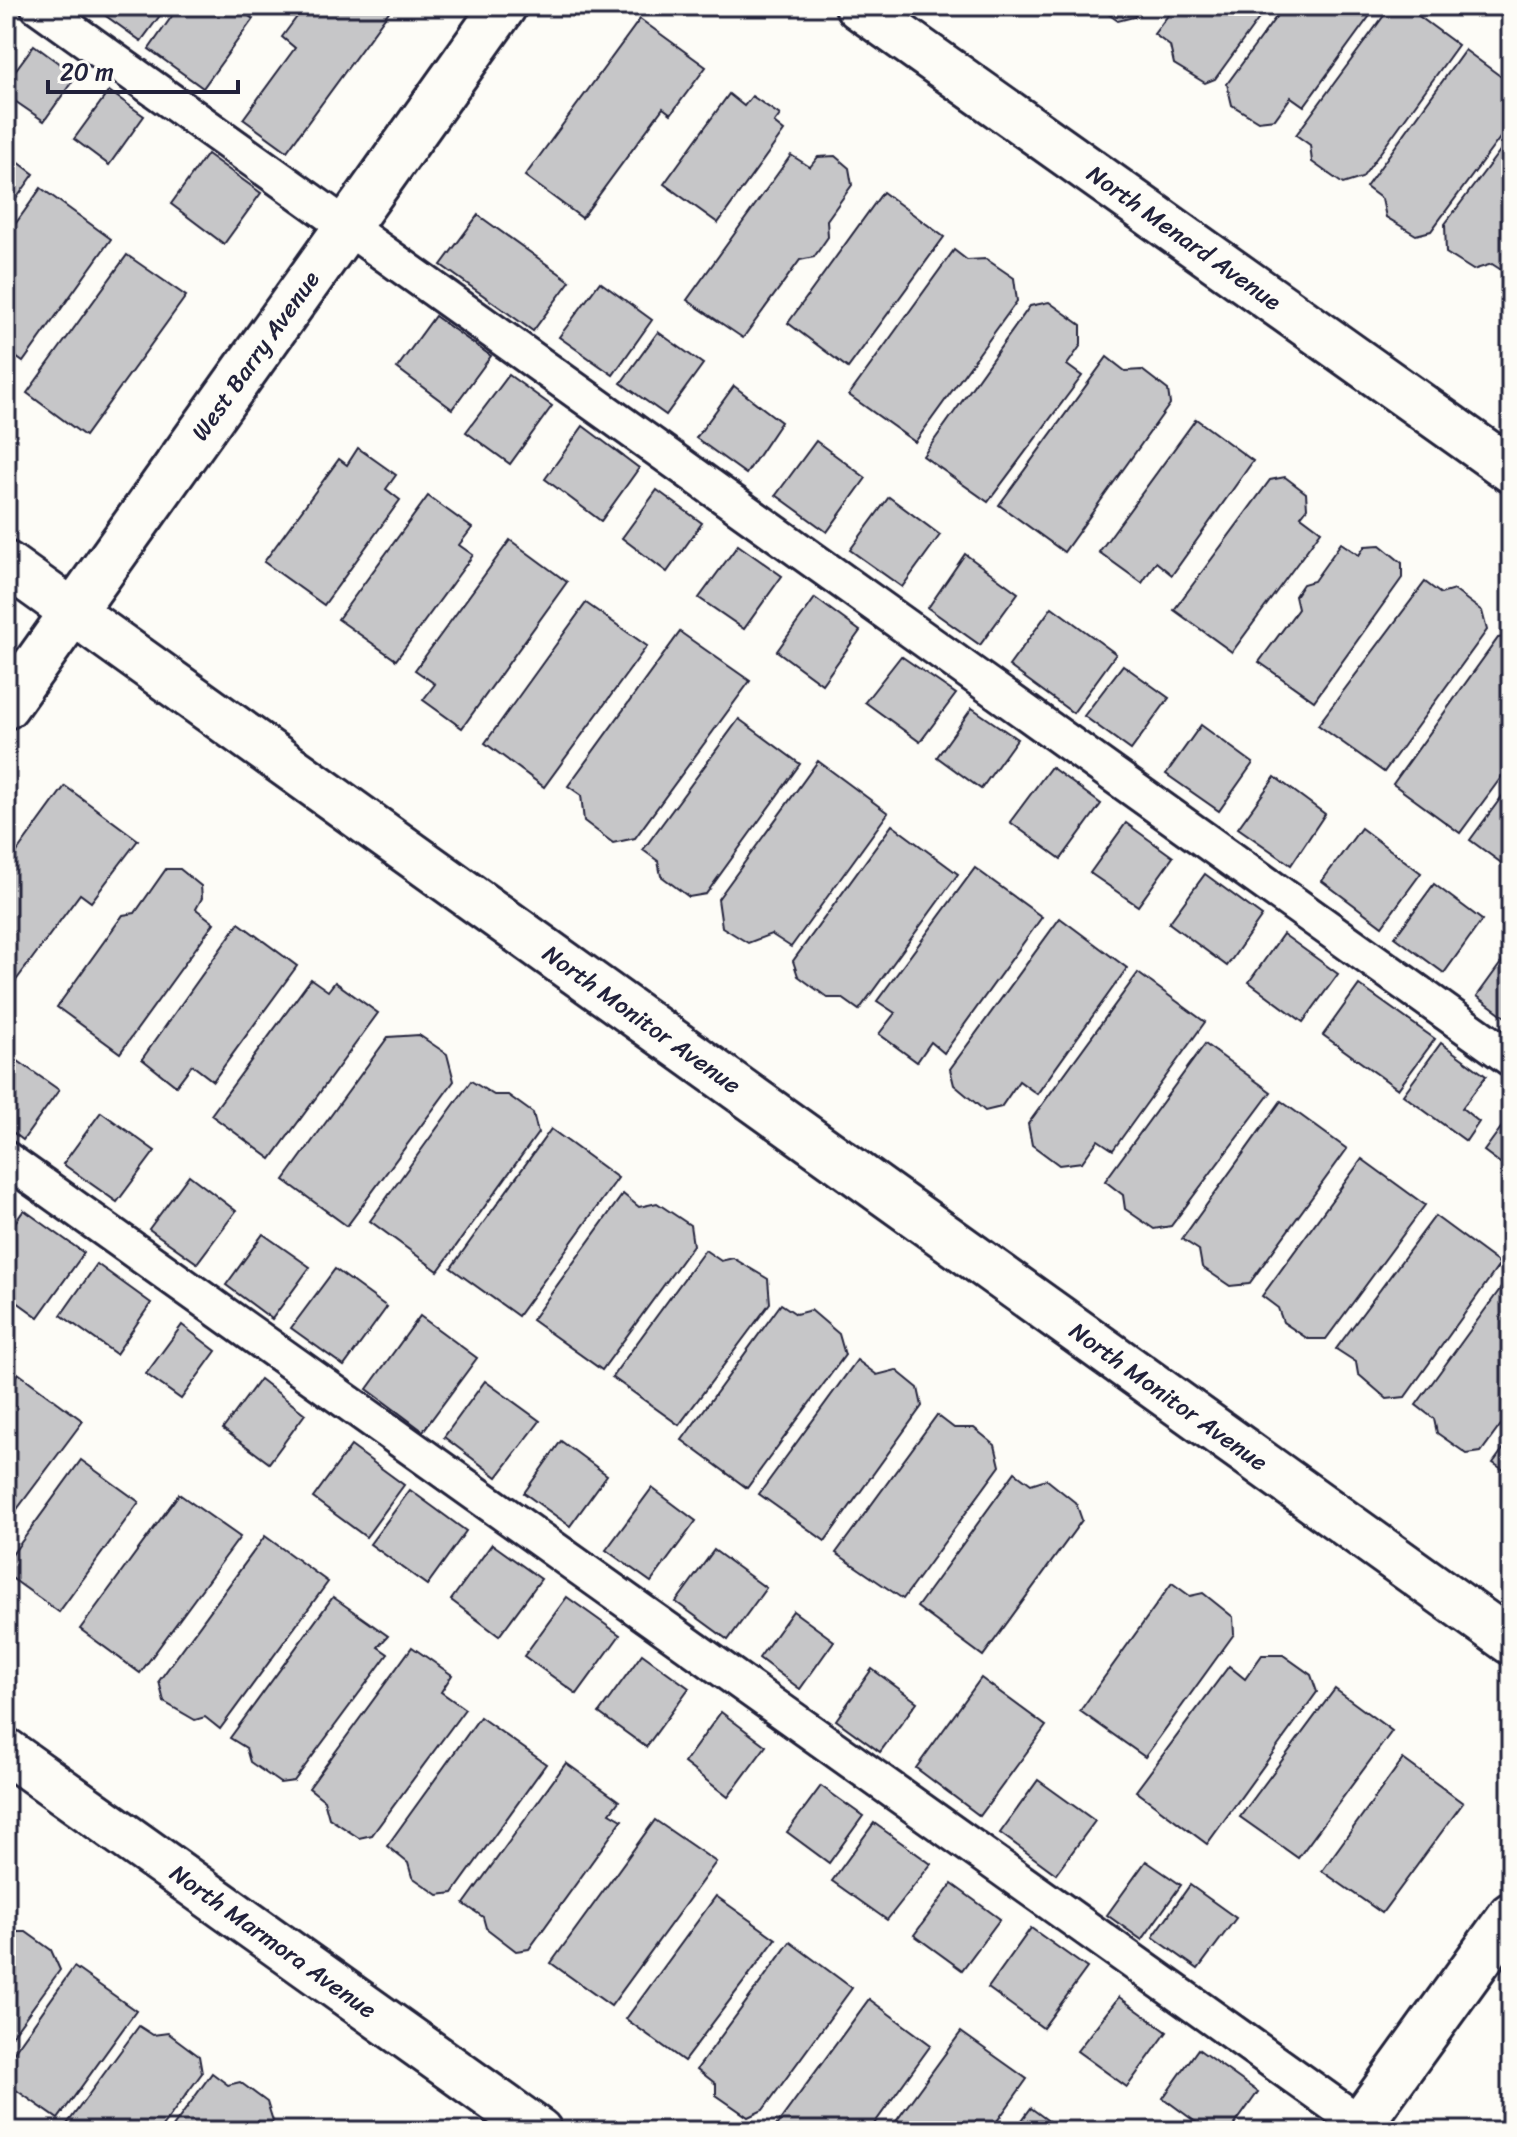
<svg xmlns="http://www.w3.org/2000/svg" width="1517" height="2137" font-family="Sriracha,sans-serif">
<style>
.building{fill:#c6c6c8;stroke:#22223b;stroke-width:2}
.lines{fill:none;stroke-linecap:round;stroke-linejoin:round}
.lane-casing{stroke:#22223b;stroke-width:40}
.street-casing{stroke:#22223b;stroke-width:50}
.lane{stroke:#fdfcf7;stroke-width:34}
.street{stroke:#fdfcf7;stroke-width:44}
.labels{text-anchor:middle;stroke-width:8;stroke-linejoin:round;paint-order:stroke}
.street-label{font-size:24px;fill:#22223b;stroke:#fdfcf7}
</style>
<rect width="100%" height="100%" fill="#fdfcf7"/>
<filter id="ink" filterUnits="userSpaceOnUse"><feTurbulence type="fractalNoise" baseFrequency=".0125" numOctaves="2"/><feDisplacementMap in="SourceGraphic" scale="16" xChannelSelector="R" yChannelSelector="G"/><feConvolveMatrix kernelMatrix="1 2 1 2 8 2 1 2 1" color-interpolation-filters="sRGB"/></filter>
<g filter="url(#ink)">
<!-- building -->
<g class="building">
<path d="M 92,6 L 167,6 L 141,41 Z"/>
<path d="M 179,6 L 235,6 L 253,19 L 203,88 L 149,49 Z"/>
<path d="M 305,6 L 393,6 L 287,151 L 243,119 L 295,48 L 282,37 Z"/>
<path d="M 1097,6 L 1141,6 L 1134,17 L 1118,21 Z"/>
<path d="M 1175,6 L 1268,6 L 1215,79 L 1205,83 L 1174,64 L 1170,46 L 1154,34 Z"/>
<path d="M 1284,6 L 1377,6 L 1304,106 L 1291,97 L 1275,119 L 1258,121 L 1232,105 L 1227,84 Z"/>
<path d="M 1391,6 L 1405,6 L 1458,45 L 1362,178 L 1343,184 L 1312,162 L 1310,145 L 1296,135 Z"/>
<path d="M 640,19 L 706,67 L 671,114 L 663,108 L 582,218 L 525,176 Z"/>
<path d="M 34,45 L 76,76 L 44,121 L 6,95 L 6,83 Z"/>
<path d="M 1465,50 L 1511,84 L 1511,123 L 1431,231 L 1416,235 L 1386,217 L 1382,199 L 1366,187 Z"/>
<path d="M 109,91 L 144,116 L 109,165 L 74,139 Z"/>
<path d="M 729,94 L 744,106 L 752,96 L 780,115 L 774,123 L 784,131 L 718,223 L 664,184 Z"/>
<path d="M 1511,136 L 1511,267 L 1506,273 L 1492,264 L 1473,270 L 1446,253 L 1445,224 Z"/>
<path d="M 6,153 L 34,174 L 6,213 Z"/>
<path d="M 207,154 L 261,193 L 224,244 L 171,204 Z"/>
<path d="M 791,155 L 810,167 L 818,157 L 835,156 L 849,168 L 852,185 L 827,220 L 828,237 L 814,257 L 800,260 L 743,338 L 687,300 Z"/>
<path d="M 41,188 L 111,239 L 23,362 L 6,350 L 6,237 Z"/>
<path d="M 883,192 L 944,237 L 848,368 L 788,323 Z"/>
<path d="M 478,215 L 570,281 L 533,331 L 441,265 Z"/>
<path d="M 954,250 L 967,260 L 986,259 L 1014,278 L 1017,301 L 915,442 L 849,395 Z"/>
<path d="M 127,255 L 186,296 L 85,436 L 27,393 Z"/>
<path d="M 600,282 L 652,320 L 613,375 L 559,337 Z"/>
<path d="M 1049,302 L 1081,325 L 1081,345 L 1067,365 L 1082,376 L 988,502 L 923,456 L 1030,306 Z"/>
<path d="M 435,316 L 491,356 L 452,409 L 397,368 Z"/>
<path d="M 658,332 L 703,364 L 666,415 L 621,383 Z"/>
<path d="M 1107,357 L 1125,371 L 1142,370 L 1168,390 L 1170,404 L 1064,552 L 999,505 Z"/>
<path d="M 509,375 L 552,406 L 510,464 L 466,432 Z"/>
<path d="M 734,386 L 781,422 L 746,474 L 696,438 Z"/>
<path d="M 1196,419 L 1253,461 L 1172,575 L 1156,562 L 1142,583 L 1099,552 Z"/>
<path d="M 583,426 L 639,468 L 601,521 L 545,479 Z"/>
<path d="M 816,441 L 866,478 L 827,532 L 776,495 Z"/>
<path d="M 358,448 L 396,475 L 386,489 L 400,500 L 324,605 L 264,562 L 339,459 L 347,465 Z"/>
<path d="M 1285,477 L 1306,493 L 1307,508 L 1301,516 L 1321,531 L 1232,652 L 1174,610 L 1270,480 Z"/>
<path d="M 657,490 L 702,523 L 667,572 L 622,538 Z"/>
<path d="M 428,496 L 472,528 L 459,545 L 473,555 L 396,660 L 338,619 Z"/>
<path d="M 889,497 L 940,535 L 902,587 L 850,550 Z"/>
<path d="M 510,540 L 567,582 L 462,728 L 423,700 L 435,684 L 415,670 Z"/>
<path d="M 1341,543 L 1359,555 L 1365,546 L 1380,545 L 1402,563 L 1402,578 L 1314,701 L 1259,662 L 1298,609 L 1295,596 L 1303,584 L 1314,581 Z"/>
<path d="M 738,545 L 782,576 L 744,629 L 699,598 Z"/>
<path d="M 965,554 L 1018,593 L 980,645 L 928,608 Z"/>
<path d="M 1425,582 L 1441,594 L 1454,590 L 1482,611 L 1487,630 L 1384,772 L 1318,725 Z"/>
<path d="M 815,598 L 860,631 L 822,684 L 777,651 Z"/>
<path d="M 586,603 L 647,646 L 544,787 L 485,743 Z"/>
<path d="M 1052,607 L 1116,654 L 1073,713 L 1009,666 Z"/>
<path d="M 680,632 L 750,681 L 635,838 L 613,843 L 584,821 L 581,795 L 568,786 Z"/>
<path d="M 1511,636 L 1511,764 L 1460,833 L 1393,784 L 1498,638 Z"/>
<path d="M 901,656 L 956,694 L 920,742 L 865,702 Z"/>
<path d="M 1123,665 L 1169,698 L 1131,750 L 1084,716 Z"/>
<path d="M 972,708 L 1017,739 L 981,789 L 937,757 Z"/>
<path d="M 739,719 L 800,764 L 706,894 L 689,897 L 661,876 L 658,861 L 643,850 Z"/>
<path d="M 1201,725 L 1253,763 L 1219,811 L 1166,774 Z"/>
<path d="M 818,761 L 888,813 L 791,947 L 771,934 L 748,943 L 722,927 L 718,899 Z"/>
<path d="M 1051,767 L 1101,804 L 1061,859 L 1010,822 Z"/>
<path d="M 1275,777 L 1325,814 L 1291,865 L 1238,828 Z"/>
<path d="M 1511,784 L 1511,870 L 1470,840 Z"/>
<path d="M 65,786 L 138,840 L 91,902 L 80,894 L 6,994 L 6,867 Z"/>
<path d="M 1126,823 L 1173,857 L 1138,906 L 1090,873 Z"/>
<path d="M 892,825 L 958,874 L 859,1010 L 842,998 L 828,998 L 798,976 L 793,961 Z"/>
<path d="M 1361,828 L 1421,873 L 1382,926 L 1322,881 Z"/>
<path d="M 975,868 L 1042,917 L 944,1053 L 931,1042 L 917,1062 L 879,1034 L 895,1013 L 877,1001 Z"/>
<path d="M 166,869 L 180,869 L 201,886 L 202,898 L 196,909 L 214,923 L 120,1053 L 57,1007 L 123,915 L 135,913 Z"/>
<path d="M 1205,874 L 1262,916 L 1227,966 L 1169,923 Z"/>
<path d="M 1434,884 L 1482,920 L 1444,973 L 1395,937 Z"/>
<path d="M 1060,918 L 1127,968 L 1037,1094 L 1019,1081 L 1001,1107 L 985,1111 L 954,1085 L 950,1069 Z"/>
<path d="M 239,923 L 297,966 L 213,1081 L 192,1065 L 176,1086 L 142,1059 Z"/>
<path d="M 1283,934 L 1338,974 L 1303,1022 L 1249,982 Z"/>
<path d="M 1511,949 L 1511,1021 L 1477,996 Z"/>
<path d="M 1138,973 L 1205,1022 L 1113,1150 L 1098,1140 L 1082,1162 L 1059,1165 L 1032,1145 L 1028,1124 Z"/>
<path d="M 311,979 L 328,991 L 335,982 L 378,1013 L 271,1159 L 211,1115 Z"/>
<path d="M 1359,985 L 1435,1039 L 1398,1089 L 1323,1035 Z"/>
<path d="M 419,1035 L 447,1054 L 454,1081 L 347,1226 L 284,1180 L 388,1037 Z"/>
<path d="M 1441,1043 L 1486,1076 L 1462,1108 L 1479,1122 L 1466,1141 L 1403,1095 Z"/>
<path d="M 1205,1044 L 1271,1092 L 1171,1226 L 1154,1229 L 1125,1209 L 1123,1195 L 1105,1181 Z"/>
<path d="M 11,1056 L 59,1090 L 23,1140 L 6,1127 L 6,1062 Z"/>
<path d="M 471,1081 L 494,1095 L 508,1095 L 533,1113 L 538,1133 L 438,1271 L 370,1221 Z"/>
<path d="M 1281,1101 L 1347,1149 L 1249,1284 L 1230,1286 L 1202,1267 L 1199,1250 L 1182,1239 Z"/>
<path d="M 101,1112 L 155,1151 L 117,1202 L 63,1164 Z"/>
<path d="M 1511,1114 L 1511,1171 L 1484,1151 Z"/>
<path d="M 551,1129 L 618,1178 L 518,1316 L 451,1268 Z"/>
<path d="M 1362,1159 L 1425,1205 L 1326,1339 L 1308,1339 L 1283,1322 L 1278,1308 L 1262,1296 Z"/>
<path d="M 189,1175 L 236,1211 L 197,1263 L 149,1229 Z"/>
<path d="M 623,1194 L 639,1207 L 657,1203 L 690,1225 L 693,1245 L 602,1370 L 532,1320 Z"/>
<path d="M 24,1210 L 84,1253 L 38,1317 L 6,1294 L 6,1235 Z"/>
<path d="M 1435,1216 L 1500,1264 L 1405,1397 L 1387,1399 L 1358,1374 L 1356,1362 L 1336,1349 Z"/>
<path d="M 263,1234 L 310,1267 L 272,1319 L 226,1285 Z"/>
<path d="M 705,1250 L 721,1261 L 733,1258 L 768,1279 L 770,1303 L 679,1425 L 612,1377 Z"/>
<path d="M 97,1264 L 151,1303 L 116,1354 L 61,1315 Z"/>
<path d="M 335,1269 L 387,1307 L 344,1366 L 291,1328 Z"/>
<path d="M 1511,1274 L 1511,1411 L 1481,1452 L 1467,1454 L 1437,1433 L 1434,1419 L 1416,1405 Z"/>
<path d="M 781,1304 L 796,1314 L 811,1310 L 839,1334 L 845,1355 L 747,1488 L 682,1440 Z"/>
<path d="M 420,1316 L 477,1358 L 423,1431 L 367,1389 Z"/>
<path d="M 182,1325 L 216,1351 L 181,1399 L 146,1374 Z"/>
<path d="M 857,1360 L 877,1375 L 896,1370 L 918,1388 L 922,1406 L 825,1541 L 759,1494 Z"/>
<path d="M 18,1373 L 83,1421 L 6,1524 L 6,1390 Z"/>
<path d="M 260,1379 L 305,1414 L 269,1463 L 223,1429 Z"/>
<path d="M 485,1381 L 540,1421 L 497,1477 L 444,1437 Z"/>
<path d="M 937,1415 L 954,1428 L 974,1428 L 995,1445 L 1000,1466 L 903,1599 L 836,1553 Z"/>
<path d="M 1511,1438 L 1511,1475 L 1493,1463 Z"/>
<path d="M 561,1441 L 607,1475 L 570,1526 L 524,1493 Z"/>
<path d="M 351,1446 L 404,1485 L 366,1537 L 313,1498 Z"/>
<path d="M 81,1460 L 139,1502 L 59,1612 L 6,1574 L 6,1563 Z"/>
<path d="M 1015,1472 L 1031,1484 L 1046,1479 L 1076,1503 L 1082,1520 L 983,1656 L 917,1607 Z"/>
<path d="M 652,1488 L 696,1521 L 651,1582 L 606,1550 Z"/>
<path d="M 410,1490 L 466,1531 L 427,1585 L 370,1544 Z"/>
<path d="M 179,1494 L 240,1537 L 140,1673 L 80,1629 Z"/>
<path d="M 265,1536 L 328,1582 L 220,1729 L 205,1717 L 195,1720 L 164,1702 L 159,1681 Z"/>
<path d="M 492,1544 L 541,1579 L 499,1636 L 451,1600 Z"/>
<path d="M 714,1550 L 766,1588 L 728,1640 L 676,1602 Z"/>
<path d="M 1172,1583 L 1190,1596 L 1203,1593 L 1233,1617 L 1234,1634 L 1145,1757 L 1080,1711 Z"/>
<path d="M 333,1597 L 388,1636 L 378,1647 L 388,1654 L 294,1781 L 280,1783 L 250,1762 L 246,1748 L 230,1738 Z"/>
<path d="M 567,1597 L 620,1635 L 577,1694 L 524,1656 Z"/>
<path d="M 793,1611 L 834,1641 L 800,1689 L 759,1658 Z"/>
<path d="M 412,1647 L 452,1675 L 441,1692 L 465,1709 L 372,1835 L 359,1838 L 329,1818 L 324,1800 L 309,1788 Z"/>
<path d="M 642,1654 L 689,1688 L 646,1747 L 599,1713 Z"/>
<path d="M 1262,1655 L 1283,1655 L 1311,1675 L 1317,1692 L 1207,1844 L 1136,1791 L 1229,1666 L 1245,1679 Z"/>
<path d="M 872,1669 L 917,1702 L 880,1752 L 836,1720 Z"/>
<path d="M 981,1678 L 1046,1726 L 980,1816 L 916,1768 Z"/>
<path d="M 1335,1689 L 1392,1731 L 1298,1858 L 1240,1817 Z"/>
<path d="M 721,1712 L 766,1746 L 728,1797 L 684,1763 Z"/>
<path d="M 480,1717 L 546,1764 L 453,1893 L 438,1895 L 412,1877 L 408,1863 L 387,1846 Z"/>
<path d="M 1403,1759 L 1463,1803 L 1382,1913 L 1322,1871 Z"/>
<path d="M 566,1763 L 619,1801 L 610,1813 L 622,1820 L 529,1949 L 516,1951 L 486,1928 L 483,1917 L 464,1904 Z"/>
<path d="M 1038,1780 L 1095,1821 L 1056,1874 L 1000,1833 Z"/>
<path d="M 821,1786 L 863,1816 L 829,1863 L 787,1832 Z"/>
<path d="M 655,1820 L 716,1862 L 611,2006 L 551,1963 Z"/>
<path d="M 874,1823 L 931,1864 L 887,1920 L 832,1881 Z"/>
<path d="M 1146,1861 L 1181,1885 L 1142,1940 L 1107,1915 Z"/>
<path d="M 952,1884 L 1000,1919 L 962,1970 L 914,1935 Z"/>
<path d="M 1190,1885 L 1236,1918 L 1198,1969 L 1153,1937 Z"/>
<path d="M 716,1896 L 776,1939 L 684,2061 L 626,2019 Z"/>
<path d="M 6,1927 L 14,1932 L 26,1932 L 51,1950 L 60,1970 L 6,2044 Z"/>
<path d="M 1031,1928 L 1087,1968 L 1043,2028 L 988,1988 Z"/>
<path d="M 790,1942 L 852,1988 L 763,2110 L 748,2117 L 716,2095 L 716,2084 L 697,2069 Z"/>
<path d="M 74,1967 L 136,2011 L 58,2119 L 6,2083 L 6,2063 Z"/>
<path d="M 1119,1997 L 1167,2032 L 1127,2087 L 1077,2051 Z"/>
<path d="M 869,1999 L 931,2045 L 869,2131 L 784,2131 L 776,2126 Z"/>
<path d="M 139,2026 L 153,2035 L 168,2033 L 199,2056 L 202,2073 L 159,2131 L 62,2131 Z"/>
<path d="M 961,2032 L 1027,2079 L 990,2131 L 889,2131 Z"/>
<path d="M 1198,2049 L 1258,2092 L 1230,2131 L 1208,2131 L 1163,2098 Z"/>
<path d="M 212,2073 L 228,2085 L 240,2082 L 267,2102 L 273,2121 L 265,2131 L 170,2131 Z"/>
<path d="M 1031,2108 L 1062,2131 L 1014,2131 Z"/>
</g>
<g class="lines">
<defs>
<g id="lane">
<path d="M 38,6 L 1511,1059"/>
<path d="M 6,1159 L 1371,2131"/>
</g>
<g id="street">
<path id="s1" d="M 858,6 L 1511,470"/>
<path id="s2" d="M 6,564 L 1511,1642"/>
<path id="s3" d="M 6,706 L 504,6"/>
<path id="s4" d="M 6,1751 L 539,2131"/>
<path d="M 1355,2131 L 1511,1915"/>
</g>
</defs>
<!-- lane casing -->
<use href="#lane" class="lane-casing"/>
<!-- street casing -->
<use href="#street" class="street-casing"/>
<!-- lane -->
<use href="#lane" class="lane"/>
<!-- street -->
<use href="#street" class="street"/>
</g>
</g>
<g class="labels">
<!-- street labels -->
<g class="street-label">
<text dy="8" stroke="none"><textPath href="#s1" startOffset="400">North Menard Avenue</textPath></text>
<text dy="8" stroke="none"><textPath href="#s3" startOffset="430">West Barry Avenue</textPath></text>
<text dy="8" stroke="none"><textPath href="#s2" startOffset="782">North Monitor Avenue</textPath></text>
<text dy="8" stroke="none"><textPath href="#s2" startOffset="1430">North Monitor Avenue</textPath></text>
<text dy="8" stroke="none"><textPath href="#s4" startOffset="328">North Marmora Avenue</textPath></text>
</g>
</g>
<!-- margin -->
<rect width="1517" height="2137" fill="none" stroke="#fdfcf7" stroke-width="32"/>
<rect x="16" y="16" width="1485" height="2105" fill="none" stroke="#22223b" stroke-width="3" filter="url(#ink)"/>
<!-- scale -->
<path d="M48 80v12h190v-12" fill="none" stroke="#22223b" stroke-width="4"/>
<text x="60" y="80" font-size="24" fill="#22223b" stroke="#fdfcf7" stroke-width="6" paint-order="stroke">20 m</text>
</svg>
